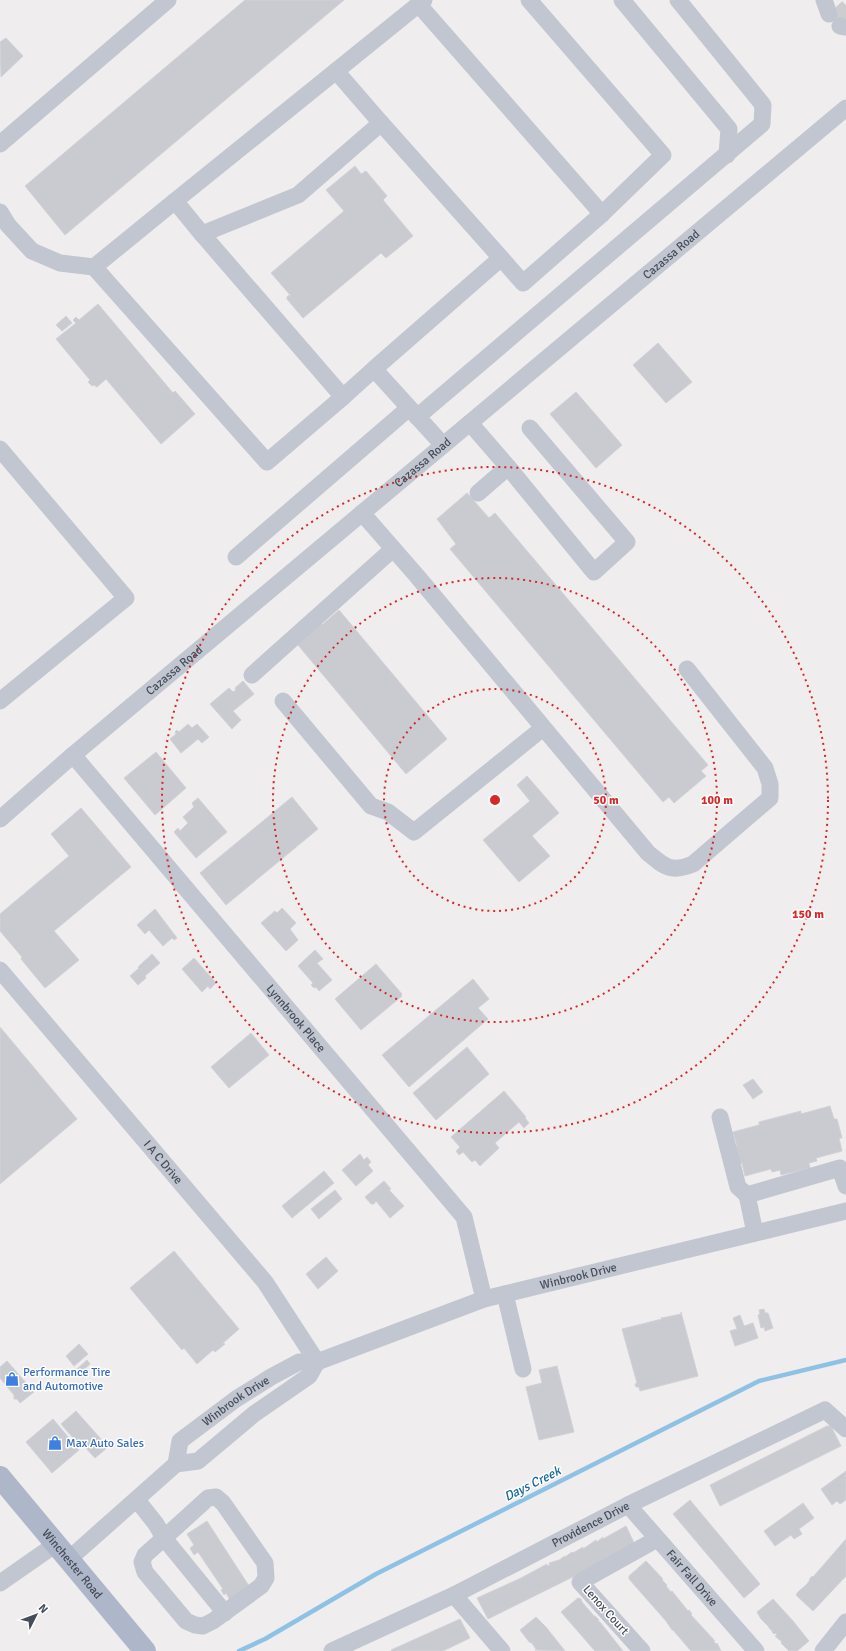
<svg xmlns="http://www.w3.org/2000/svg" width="846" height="1651" font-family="Signika,sans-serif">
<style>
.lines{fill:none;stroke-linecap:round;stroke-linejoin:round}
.stream{stroke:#8dc2e5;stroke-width:4.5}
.building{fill:#cacbd1;stroke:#d1d2d8}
.minor-tunnel{stroke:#cdcdcf;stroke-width:17;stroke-dasharray:17 8;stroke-linecap:butt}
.minor{stroke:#c1c6d1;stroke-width:17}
.major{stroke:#aeb7ca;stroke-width:22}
.ring{fill:none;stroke:#d62828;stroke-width:2;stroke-dasharray:2 4}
.labels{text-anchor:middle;stroke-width:3;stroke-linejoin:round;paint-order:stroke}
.street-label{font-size:12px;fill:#464d59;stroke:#fff}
.shop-label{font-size:12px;fill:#366cbe;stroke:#fff;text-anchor:start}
.water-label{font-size:13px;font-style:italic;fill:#15679c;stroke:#fff}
.centre{fill:#d62828;stroke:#fff;stroke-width:2}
.ring-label{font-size:12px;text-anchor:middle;font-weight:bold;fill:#d62828;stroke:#fff;stroke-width:3;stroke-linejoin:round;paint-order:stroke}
</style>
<rect width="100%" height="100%" fill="#efeded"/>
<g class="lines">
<!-- stream -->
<path class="stream" d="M 239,1651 L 265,1639 L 376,1574 L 759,1381 L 846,1360"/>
</g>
<!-- building -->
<g class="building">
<path d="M 245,0 L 344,0 L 65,235 L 25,186 Z"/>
<path d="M 6,38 L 23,56 L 1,77 L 0,42 Z"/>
<path d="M 355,166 L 361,174 L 366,171 L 387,196 L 383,200 L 413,236 L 386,258 L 381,253 L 303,318 L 287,299 L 287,297 L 289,295 L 290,297 L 291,296 L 271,273 L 344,211 L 326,190 Z"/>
<path d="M 98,304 L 173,393 L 175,391 L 195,414 L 161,444 L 106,379 L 97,387 L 94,385 L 92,386 L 88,382 L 90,380 L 56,339 L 76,323 L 73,320 L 76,317 L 79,320 Z"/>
<path d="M 66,316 L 72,323 L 62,331 L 56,325 Z"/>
<path d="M 658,343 L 692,382 L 666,403 L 633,365 Z"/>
<path d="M 576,392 L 622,445 L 596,468 L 550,414 Z"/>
<path d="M 467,493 L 489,518 L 495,513 L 708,765 L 701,771 L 706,776 L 674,803 L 669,797 L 663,802 L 450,549 L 456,544 L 437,519 Z"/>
<path d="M 339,610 L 447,739 L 406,774 L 298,645 L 320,623 L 322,625 Z"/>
<path d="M 243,681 L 254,694 L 233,711 L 241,720 L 232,729 L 210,704 L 229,688 L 233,692 L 236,690 L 235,688 Z"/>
<path d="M 188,724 L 192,728 L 197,724 L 209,737 L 202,743 L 198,739 L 181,753 L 170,739 L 176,734 L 175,732 L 177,730 L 179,732 Z"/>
<path d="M 156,752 L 186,788 L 155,815 L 124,778 Z"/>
<path d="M 527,776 L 559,813 L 532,836 L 550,856 L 519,882 L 483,840 L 530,801 L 517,785 Z"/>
<path d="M 292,797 L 318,829 L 226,905 L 200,873 Z"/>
<path d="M 198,798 L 227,832 L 196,858 L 174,832 L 178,828 L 180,831 L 188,823 L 183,817 L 194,807 L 192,803 Z"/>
<path d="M 81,808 L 131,867 L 54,931 L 79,960 L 45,988 L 21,959 L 22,957 L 0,931 L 0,914 L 69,856 L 51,834 Z"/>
<path d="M 282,908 L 296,923 L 290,929 L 298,940 L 286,951 L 261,923 L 275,911 L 277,913 Z"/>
<path d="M 155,909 L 177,938 L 174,940 L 172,938 L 163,946 L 149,930 L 145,934 L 137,925 Z"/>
<path d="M 315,950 L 323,959 L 317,963 L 332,980 L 319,991 L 316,987 L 314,988 L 311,985 L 313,983 L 298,966 Z"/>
<path d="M 152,954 L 160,963 L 145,976 L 146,978 L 138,985 L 130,976 L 139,968 L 138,967 Z"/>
<path d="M 194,958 L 216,983 L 210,989 L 208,986 L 202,992 L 182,969 Z"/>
<path d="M 376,964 L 402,994 L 401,995 L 402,996 L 361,1030 L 335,999 Z"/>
<path d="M 473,979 L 489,999 L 478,1008 L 488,1019 L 409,1087 L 382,1055 Z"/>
<path d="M 0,1027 L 77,1119 L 0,1184 Z"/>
<path d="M 251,1033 L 269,1055 L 229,1088 L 211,1067 Z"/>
<path d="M 467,1047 L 489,1074 L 436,1120 L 413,1093 Z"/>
<path d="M 753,1079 L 763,1092 L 753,1099 L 743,1085 Z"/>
<path d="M 504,1091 L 526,1117 L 525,1118 L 529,1123 L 524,1128 L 519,1122 L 495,1143 L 499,1148 L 480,1166 L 475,1160 L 472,1162 L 463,1152 L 459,1155 L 456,1151 L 460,1147 L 451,1137 Z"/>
<path d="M 830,1106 L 834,1119 L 837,1119 L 842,1138 L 839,1138 L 842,1151 L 816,1158 L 817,1161 L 809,1163 L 810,1168 L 781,1175 L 780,1170 L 772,1172 L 771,1169 L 745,1176 L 742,1163 L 739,1164 L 734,1147 L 737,1146 L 733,1132 L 759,1125 L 759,1122 L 801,1111 L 801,1114 Z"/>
<path d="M 360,1154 L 364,1160 L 367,1157 L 371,1162 L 368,1165 L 373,1171 L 356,1186 L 342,1170 Z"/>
<path d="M 324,1171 L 334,1183 L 292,1218 L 282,1206 Z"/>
<path d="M 384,1181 L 391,1189 L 389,1190 L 404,1206 L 390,1218 L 376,1201 L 374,1204 L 371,1204 L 365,1197 Z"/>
<path d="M 335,1190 L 342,1199 L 319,1219 L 311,1209 Z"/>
<path d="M 174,1251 L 239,1329 L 223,1343 L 225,1344 L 215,1352 L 213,1350 L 197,1364 L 184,1348 L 182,1350 L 130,1288 Z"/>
<path d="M 326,1257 L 338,1271 L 318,1289 L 306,1274 Z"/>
<path d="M 764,1309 L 765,1313 L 768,1313 L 773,1328 L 765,1331 L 764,1327 L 761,1328 L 758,1315 L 760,1314 L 759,1310 Z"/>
<path d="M 681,1312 L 698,1376 L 640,1391 L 639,1387 L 636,1387 L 635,1384 L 637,1383 L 622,1329 L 662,1319 L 661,1317 L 662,1318 L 681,1314 Z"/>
<path d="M 740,1315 L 744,1326 L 753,1323 L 758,1338 L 735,1346 L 730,1331 L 737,1329 L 733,1318 Z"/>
<path d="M 79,1344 L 88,1354 L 74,1366 L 66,1356 Z"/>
<path d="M 87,1360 L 90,1364 L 80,1373 L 77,1369 Z"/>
<path d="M 7,1361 L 34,1392 L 20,1403 L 17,1399 L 14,1399 L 14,1395 L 0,1378 L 0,1367 Z"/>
<path d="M 557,1366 L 574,1432 L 539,1440 L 526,1387 L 542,1383 L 539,1370 Z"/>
<path d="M 76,1411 L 108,1447 L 95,1458 L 82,1444 L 80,1446 L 61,1424 Z"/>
<path d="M 53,1419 L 79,1450 L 52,1473 L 26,1442 Z"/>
<path d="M 827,1426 L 831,1426 L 841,1446 L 720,1506 L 710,1485 Z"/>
<path d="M 846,1471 L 846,1500 L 840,1504 L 837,1501 L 832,1505 L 821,1489 Z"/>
<path d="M 690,1500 L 760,1584 L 744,1598 L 673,1514 Z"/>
<path d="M 803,1503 L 814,1518 L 799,1529 L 802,1534 L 794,1539 L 791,1535 L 775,1546 L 764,1531 Z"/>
<path d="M 207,1521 L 249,1586 L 230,1600 L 226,1593 L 224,1595 L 221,1590 L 223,1589 L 198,1552 L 194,1555 L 190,1548 L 194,1545 L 187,1534 Z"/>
<path d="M 626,1526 L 636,1547 L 603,1562 L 488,1619 L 477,1598 L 521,1578 L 547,1564 L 547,1566 L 550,1565 L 549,1563 L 559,1560 L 565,1556 L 565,1557 L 572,1552 L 573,1553 L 583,1547 L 583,1549 L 596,1540 L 597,1542 L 603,1537 L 603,1539 Z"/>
<path d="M 846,1539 L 846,1576 L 813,1611 L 796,1595 L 798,1592 L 806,1585 L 810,1580 L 809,1580 L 812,1576 L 813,1577 Z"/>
<path d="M 646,1561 L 663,1579 L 662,1580 L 667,1585 L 666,1586 L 671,1592 L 672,1591 L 688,1611 L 689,1610 L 692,1614 L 691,1615 L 715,1641 L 713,1641 L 716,1644 L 717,1643 L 721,1651 L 691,1651 L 673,1630 L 672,1630 L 666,1621 L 629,1579 L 629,1576 Z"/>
<path d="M 578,1598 L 581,1599 L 582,1602 L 594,1616 L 595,1616 L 599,1620 L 598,1621 L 600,1622 L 623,1651 L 595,1651 L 561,1612 Z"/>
<path d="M 773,1599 L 793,1621 L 809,1641 L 797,1651 L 789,1651 L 781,1643 L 782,1642 L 775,1636 L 777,1635 L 775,1633 L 774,1634 L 772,1632 L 772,1630 L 771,1630 L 769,1628 L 769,1627 L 761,1619 L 757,1612 Z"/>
<path d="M 536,1617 L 546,1627 L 565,1651 L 535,1650 L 536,1649 L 531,1642 L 530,1643 L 520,1630 Z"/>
<path d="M 460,1619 L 470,1638 L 443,1651 L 392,1651 L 391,1650 Z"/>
</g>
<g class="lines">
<!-- minor-tunnel -->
<path class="minor-tunnel" d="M 836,7 L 846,18"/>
<!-- minor -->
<g class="minor">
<path d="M 622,0 L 729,129 L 727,155"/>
<path d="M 824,0 L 829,14"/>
<path d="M 419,5 L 602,214"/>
<path d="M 840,26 L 846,27"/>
<path d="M 336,71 L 381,123"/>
<path d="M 0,144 L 168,0"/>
<path d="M 175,201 L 94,267 L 267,462 L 343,397"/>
<path d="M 0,212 L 8,225 L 32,251 L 60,263 L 94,267"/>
<path d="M 202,234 L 175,201 L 424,0"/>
<path d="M 501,258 L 523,283 L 602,214 L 663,155 L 529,0"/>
<path d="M 374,369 L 343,397 L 202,234 L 298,195 L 381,123 L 501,258 L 374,369 L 443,445"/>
<path d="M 417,417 L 762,124 L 763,105 L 678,0"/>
<path d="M 470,423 L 508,467 L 478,493"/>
<path d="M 0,449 L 126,598 L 0,701"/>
<path d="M 508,467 L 594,572 L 627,542 L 530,428"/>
<path d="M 362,513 L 417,576 L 648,853 C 665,867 671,873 693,864 L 770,798 L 770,784 L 765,768 L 687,669"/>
<path d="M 236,557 L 409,408"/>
<path d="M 252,675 L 393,549"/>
<path d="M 283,701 L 371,806 L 388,812 L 414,832 L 543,728"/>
<path id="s1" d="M 73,755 L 464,1217 L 484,1299"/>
<path id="s2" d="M 0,819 L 73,755 L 846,108"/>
<path id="s3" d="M 0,970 L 265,1282 L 317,1362"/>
<path d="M 720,1117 L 738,1187 L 747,1195"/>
<path d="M 755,1233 L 747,1195 L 840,1168 L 846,1186"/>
<path d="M 505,1294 L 523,1369"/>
<path id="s4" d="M 176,1464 L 180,1441 L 236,1399 L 271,1377 L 299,1362 L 317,1362 L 484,1299 L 846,1211"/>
<path d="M 137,1500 L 156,1524 L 164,1538 L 208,1498 L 216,1497 L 223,1503 L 265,1563 L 266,1578 L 261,1586 L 213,1621 L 203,1626 L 195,1625 L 186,1621 L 145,1572 L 142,1562 L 145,1555 L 164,1538 L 225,1613"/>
<path id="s5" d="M 628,1505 L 756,1651"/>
<path d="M 69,1559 L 176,1464 L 198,1461 L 254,1414 L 309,1376 L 317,1362"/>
<path d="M 0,1583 L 56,1544"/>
<path d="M 454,1595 L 502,1651"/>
<path id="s6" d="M 332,1651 L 454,1595 L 628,1505 L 825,1410 L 846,1429"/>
<path d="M 642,1651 L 580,1582 L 657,1539"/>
<path d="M 823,1651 L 846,1622"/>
</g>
<!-- major -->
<path class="major" id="s7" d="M 0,1477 L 145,1651"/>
</g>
<!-- distance rings -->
<g class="ring">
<circle cx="495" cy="800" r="111"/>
<circle cx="495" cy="800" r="222"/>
<circle cx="495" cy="800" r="333"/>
</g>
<!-- icons -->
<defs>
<symbol id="shop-bare" viewBox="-9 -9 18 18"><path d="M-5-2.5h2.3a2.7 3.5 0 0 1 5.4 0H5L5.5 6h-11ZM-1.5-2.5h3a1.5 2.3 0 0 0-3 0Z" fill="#3f7fe0" stroke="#fff" stroke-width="2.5" paint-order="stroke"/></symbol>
</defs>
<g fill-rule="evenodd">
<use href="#shop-bare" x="2" y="1369" width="20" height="20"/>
<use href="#shop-bare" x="45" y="1433" width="20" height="20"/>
</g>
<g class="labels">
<!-- street labels -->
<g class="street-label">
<text dy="4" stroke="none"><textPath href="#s2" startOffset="877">Cazassa Road</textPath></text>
<text dy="4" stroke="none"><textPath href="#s2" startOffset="553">Cazassa Road</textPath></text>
<text dy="4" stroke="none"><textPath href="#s2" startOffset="229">Cazassa Road</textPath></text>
<text dy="4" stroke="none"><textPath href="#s1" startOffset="345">Lynnbrook Place</textPath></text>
<text dy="4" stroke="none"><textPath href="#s3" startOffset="252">I A C Drive</textPath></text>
<text dy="4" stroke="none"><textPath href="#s4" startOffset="460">Winbrook Drive</textPath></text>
<text dy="4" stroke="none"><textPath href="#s4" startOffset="92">Winbrook Drive</textPath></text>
<text dy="4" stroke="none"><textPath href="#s6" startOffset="288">Providence Drive</textPath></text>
<text dy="4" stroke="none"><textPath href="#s7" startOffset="113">Winchester Road</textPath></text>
<text dy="4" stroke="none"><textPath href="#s5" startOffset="97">Fair Fall Drive</textPath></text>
<text transform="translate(606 1610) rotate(48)" y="4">Lenox Court</text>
</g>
<!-- shop labels -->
<g class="shop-label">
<text x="23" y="1376">Performance Tire<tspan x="23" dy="14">and Automotive</tspan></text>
<text x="66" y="1447">Max Auto Sales</text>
</g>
<!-- water labels -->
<g class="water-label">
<text transform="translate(532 1483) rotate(-27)" y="5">Days Creek</text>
</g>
</g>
<circle cx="495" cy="800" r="6" class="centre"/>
<g class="ring-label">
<text x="606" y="804">50 m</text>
<text x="717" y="804">100 m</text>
<text x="808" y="918">150 m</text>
</g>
<!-- north arrow -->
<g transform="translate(36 1615) rotate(48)" stroke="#ffffff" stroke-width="3" paint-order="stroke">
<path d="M0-3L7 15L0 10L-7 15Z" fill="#464d59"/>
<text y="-6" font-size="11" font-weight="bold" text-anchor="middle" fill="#464d59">N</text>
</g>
</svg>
